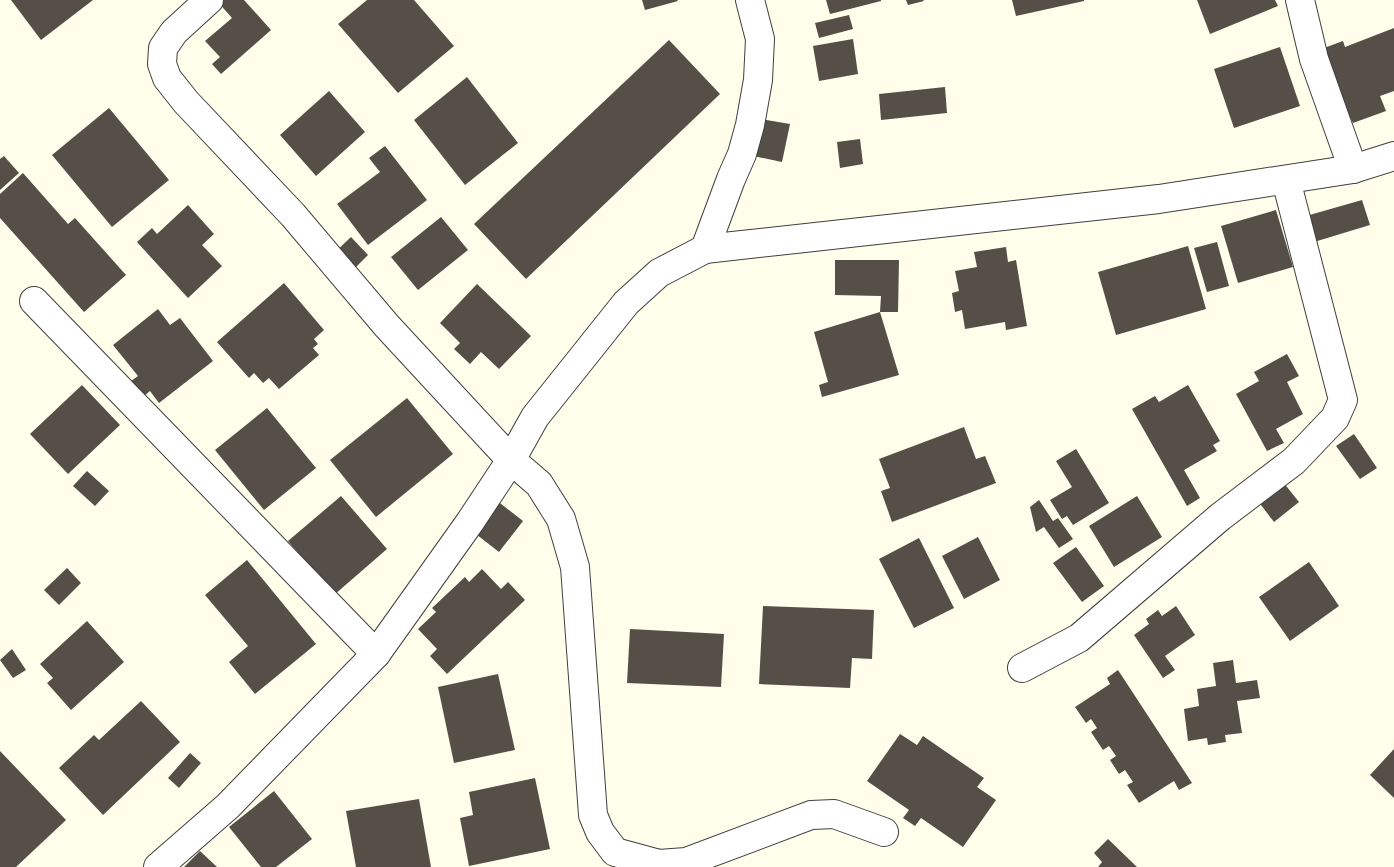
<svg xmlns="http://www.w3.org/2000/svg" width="1394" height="867" font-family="'IBM Plex Serif',serif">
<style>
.building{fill:#554f48}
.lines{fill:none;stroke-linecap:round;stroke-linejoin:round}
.minor-casing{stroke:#3f3f3f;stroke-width:30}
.minor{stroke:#fff;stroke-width:28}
</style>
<rect width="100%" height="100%" fill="#fffeeb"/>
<!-- building -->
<g class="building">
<path d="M 11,0 L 93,0 L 41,40 Z"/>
<path d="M 218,0 L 244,0 L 271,30 L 221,74 L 212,64 L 220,57 L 205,41 L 232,18 L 217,1 Z"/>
<path d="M 367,0 L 414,0 L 454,46 L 398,93 L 338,24 Z"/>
<path d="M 642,0 L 677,0 L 678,1 L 645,10 Z"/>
<path d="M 826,0 L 881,0 L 881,1 L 830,14 Z"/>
<path d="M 906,0 L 923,0 L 924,1 L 908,5 Z"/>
<path d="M 1012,0 L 1084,0 L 1084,1 L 1016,16 Z"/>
<path d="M 1197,0 L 1275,0 L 1278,6 L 1210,34 Z"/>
<path d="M 849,15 L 853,29 L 819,38 L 815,23 Z"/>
<path d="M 1394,28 L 1394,91 L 1380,96 L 1386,111 L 1353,123 L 1350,117 L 1344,119 L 1340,109 L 1346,106 L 1345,102 L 1338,104 L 1333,91 L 1340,89 L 1337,82 L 1334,83 L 1330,73 L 1334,72 L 1332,67 L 1326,69 L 1324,48 L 1343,41 L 1345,47 Z"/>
<path d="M 853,39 L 858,74 L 819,81 L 813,46 Z"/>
<path d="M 669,40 L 720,94 L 526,279 L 474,224 Z"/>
<path d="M 1280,47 L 1300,106 L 1234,128 L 1214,69 Z"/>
<path d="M 467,77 L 518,143 L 465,185 L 414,120 Z"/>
<path d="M 945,87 L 947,113 L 881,120 L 879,94 Z"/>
<path d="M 329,91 L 365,132 L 316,176 L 280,135 Z"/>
<path d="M 109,108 L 169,180 L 112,227 L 52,155 Z"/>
<path d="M 760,119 L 790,124 L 782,162 L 753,156 Z"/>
<path d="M 860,139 L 863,164 L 840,168 L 837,142 Z"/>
<path d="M 385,146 L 427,200 L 368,245 L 337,204 L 380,172 L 369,158 Z"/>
<path d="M 4,156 L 19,173 L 0,190 L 0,159 Z"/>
<path d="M 23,173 L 68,224 L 75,218 L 126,275 L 84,312 L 0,218 L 0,194 Z"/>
<path d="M 1362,200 L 1370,225 L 1314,242 L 1306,216 Z"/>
<path d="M 188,205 L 214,234 L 202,245 L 222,266 L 188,298 L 137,242 L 152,228 L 157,234 Z"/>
<path d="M 1276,210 L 1293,267 L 1238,283 L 1221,226 Z"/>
<path d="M 441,217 L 468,250 L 418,290 L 391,257 Z"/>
<path d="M 351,237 L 368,255 L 351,272 L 333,254 Z"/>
<path d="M 1217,242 L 1229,286 L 1207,292 L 1194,248 Z"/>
<path d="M 1188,246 L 1206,309 L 1116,335 L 1098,272 Z"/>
<path d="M 1006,247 L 1008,262 L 1016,260 L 1027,326 L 1006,330 L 1005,322 L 965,329 L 962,310 L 955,312 L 952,293 L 959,291 L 955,271 L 977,267 L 974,252 Z"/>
<path d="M 835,260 L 899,260 L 898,312 L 880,312 L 881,296 L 835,295 Z"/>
<path d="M 284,283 L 324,330 L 314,339 L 318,344 L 313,348 L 319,355 L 279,389 L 269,378 L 263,383 L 254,373 L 249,378 L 217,342 Z"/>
<path d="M 477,284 L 531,336 L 499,369 L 481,352 L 470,364 L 454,349 L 460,343 L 440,323 Z"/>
<path d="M 158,309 L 170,325 L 180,318 L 213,361 L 159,403 L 150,391 L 143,397 L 131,381 L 138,376 L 113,345 Z"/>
<path d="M 880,312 L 899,375 L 822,397 L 819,385 L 828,382 L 814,332 Z"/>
<path d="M 1287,354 L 1299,376 L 1287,382 L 1303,414 L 1276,429 L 1284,443 L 1267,451 L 1236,394 L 1259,381 L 1254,372 Z"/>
<path d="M 82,385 L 120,425 L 68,474 L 30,434 Z"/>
<path d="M 1188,385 L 1220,441 L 1213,445 L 1217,451 L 1184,470 L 1200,498 L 1187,506 L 1132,409 L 1155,396 L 1159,402 Z"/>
<path d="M 407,398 L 453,454 L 376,517 L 330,460 Z"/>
<path d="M 267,408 L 316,468 L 264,510 L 215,450 Z"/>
<path d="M 964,427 L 976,459 L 985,456 L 996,483 L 892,522 L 881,491 L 890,488 L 879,459 Z"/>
<path d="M 1354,434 L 1377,468 L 1360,479 L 1336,446 Z"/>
<path d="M 1076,449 L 1109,503 L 1073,525 L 1067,516 L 1062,519 L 1050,500 L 1072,487 L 1056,461 Z"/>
<path d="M 87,471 L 109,491 L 95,506 L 73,486 Z"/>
<path d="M 1283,482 L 1299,502 L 1274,522 L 1258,501 Z"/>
<path d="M 341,496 L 387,549 L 334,595 L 288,541 Z"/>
<path d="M 1137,496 L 1162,537 L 1114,567 L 1089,526 Z"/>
<path d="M 496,500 L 523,521 L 499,552 L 472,531 Z"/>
<path d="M 1039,500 L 1053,521 L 1058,518 L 1073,539 L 1059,548 L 1044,527 L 1036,532 L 1030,507 Z"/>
<path d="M 978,537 L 1000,580 L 964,599 L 942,556 Z"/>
<path d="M 919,538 L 954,608 L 914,628 L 879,559 Z"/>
<path d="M 1076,547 L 1104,586 L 1082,602 L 1053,563 Z"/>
<path d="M 247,560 L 316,644 L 255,694 L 229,662 L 248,646 L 205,595 Z"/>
<path d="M 1309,562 L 1339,606 L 1290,641 L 1259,597 Z"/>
<path d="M 67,568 L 81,583 L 59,605 L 44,590 Z"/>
<path d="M 482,569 L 501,589 L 508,582 L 525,600 L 447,674 L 430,656 L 437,649 L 418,629 L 436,612 L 432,608 L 465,577 L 469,582 Z"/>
<path d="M 763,606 L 874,610 L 872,659 L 852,658 L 850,688 L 759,684 Z"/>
<path d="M 1176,606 L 1195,635 L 1165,656 L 1175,670 L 1163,678 L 1134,635 L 1149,624 L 1146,619 L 1158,610 L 1162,616 Z"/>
<path d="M 87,621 L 124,662 L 71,710 L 47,683 L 53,678 L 40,664 Z"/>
<path d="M 630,629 L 724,634 L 721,687 L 627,683 Z"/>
<path d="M 12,649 L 26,670 L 13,678 L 0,660 Z"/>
<path d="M 1233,660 L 1236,683 L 1257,680 L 1260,698 L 1237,701 L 1242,733 L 1225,735 L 1226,742 L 1208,745 L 1207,738 L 1188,741 L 1184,709 L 1199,706 L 1197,689 L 1216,686 L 1213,663 Z"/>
<path d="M 1118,670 L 1192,783 L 1179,790 L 1174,781 L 1139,803 L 1127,785 L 1133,782 L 1125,770 L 1119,774 L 1110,760 L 1116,756 L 1109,746 L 1103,750 L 1091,732 L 1097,728 L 1091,719 L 1086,723 L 1075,707 L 1110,684 L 1107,678 Z"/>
<path d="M 498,674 L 515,750 L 454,763 L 438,687 Z"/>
<path d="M 141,701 L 180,742 L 103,815 L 59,768 L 94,735 L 99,740 Z"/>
<path d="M 900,734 L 917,745 L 923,736 L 984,778 L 977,787 L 996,800 L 963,847 L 921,818 L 915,826 L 903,818 L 909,810 L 867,781 Z"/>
<path d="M 1394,749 L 1394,798 L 1370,775 Z"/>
<path d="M 0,751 L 66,820 L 16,867 L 0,867 Z"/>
<path d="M 190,753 L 201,763 L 179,788 L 168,778 Z"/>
<path d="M 535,778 L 550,849 L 469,866 L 460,818 L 473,815 L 469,792 Z"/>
<path d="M 274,791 L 312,839 L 276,867 L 261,867 L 229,827 Z"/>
<path d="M 419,799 L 431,867 L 356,867 L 346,811 Z"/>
<path d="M 1108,839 L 1137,867 L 1098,867 L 1102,862 L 1094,853 Z"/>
<path d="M 200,851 L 217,867 L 184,867 Z"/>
</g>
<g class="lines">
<defs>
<g id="minor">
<path d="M 209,0 L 174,32 L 163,48 L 162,64 L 167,78 L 186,102 L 293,215 L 387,326 L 511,460 L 539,484 L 561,519 L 575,567 L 593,815 L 600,832 L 615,852 L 659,864 L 686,862 L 811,815 L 834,814 L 884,832"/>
<path d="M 1300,0 L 1314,59 L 1353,169"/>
<path d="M 705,249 L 731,179 L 742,154 L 750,125 L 758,80 L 760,39 L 750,0"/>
<path d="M 34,301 L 376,654"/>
<path d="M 1022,668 L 1079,638 L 1220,517 L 1294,461 L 1335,418 L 1343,400 L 1286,180"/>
<path d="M 158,867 L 228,806 L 376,654 L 470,522 L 511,460 L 535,417 L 626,303 L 659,273 L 705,249 L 1159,199 L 1353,169 L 1394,156"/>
</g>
</defs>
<!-- minor casing -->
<use href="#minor" class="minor-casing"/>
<!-- minor -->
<use href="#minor" class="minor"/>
</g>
</svg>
